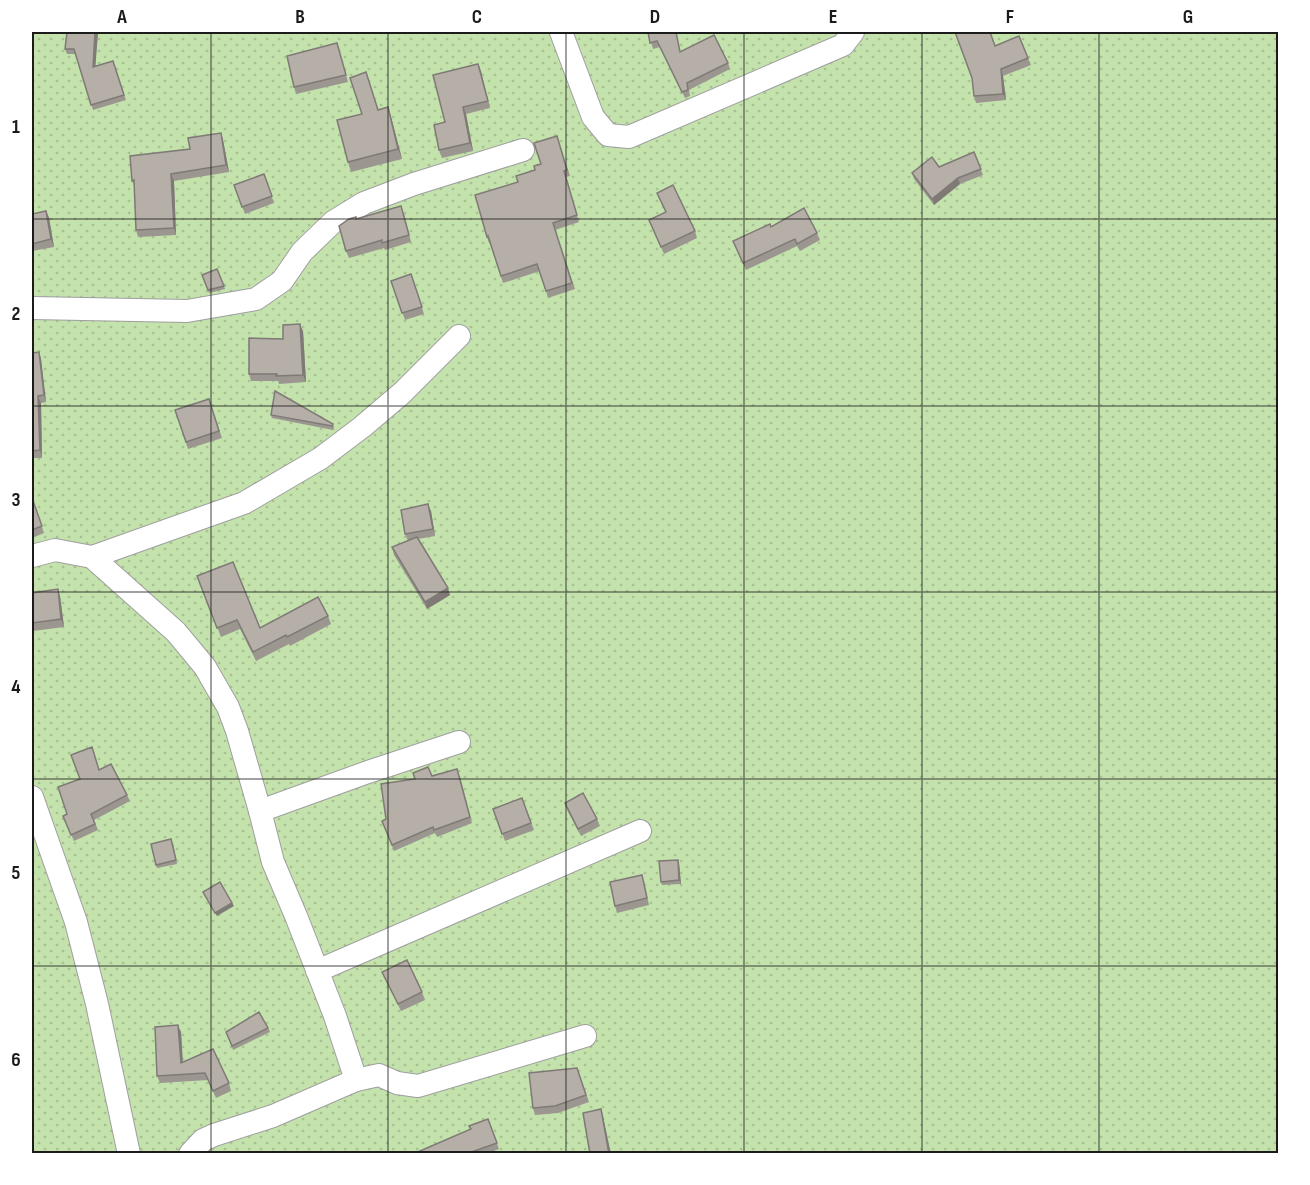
<svg xmlns="http://www.w3.org/2000/svg" width="1310" height="1185" font-family="'Sofia Sans Condensed',sans-serif">
<style>
.grass{fill:url(#grass-dots)}
.lines{fill:none;stroke-linecap:round;stroke-linejoin:round}
.minor-casing{stroke:#9f9f9f;stroke-width:24}
.minor{stroke:#fff;stroke-width:22}
.wall{fill:#9c9690}
.shaded-wall{fill:#7f7a76}
.building{fill:#b5afa8;stroke:#7f7a76;stroke-width:1.5}
.grid{fill:none;stroke:#1b1b1b;stroke-width:1.5;stroke-opacity:0.55}
.neatline{fill:none;stroke:#1b1b1b;stroke-width:2}
.grid-label{font-size:20px;text-anchor:middle;font-weight:bold;fill:#1b1b1b}
</style>
<defs>
<pattern id="grass-dots" width="8" height="8" patternUnits="userSpaceOnUse" patternTransform="scale(1.5)"><rect width="8" height="8" fill="#c3e2ac"/><path d="M2 2h.1M6 6h.1" fill="none" stroke="#a7c193" stroke-width="1.8" stroke-linecap="round"/></pattern>
</defs>
<rect width="100%" height="100%" fill="#ece9e2"/>
<!-- grass -->
<rect class="grass" x="32" y="32" width="1246" height="1121"/>
<g class="lines">
<defs>
<g id="minor">
<path d="M 561,32 L 593,117 L 608,135 L 629,137 L 843,45 L 853,32"/>
<path d="M 32,308 L 187,311 L 256,299 L 282,281 L 302,252 L 333,222 L 364,203 L 414,184 L 523,150"/>
<path d="M 32,556 L 55,550 L 92,557 L 244,503 L 321,458 L 362,427 L 402,393 L 459,336"/>
<path d="M 92,557 L 176,632 L 205,667 L 228,707 L 237,731 L 260,811 L 273,862 L 296,916 L 335,1016 L 356,1080 L 273,1116 L 214,1135 L 203,1140 L 190,1154"/>
<path d="M 32,797 L 76,922 L 97,1004 L 129,1154"/>
<path d="M 260,811 L 368,772 L 459,742"/>
<path d="M 317,971 L 640,831"/>
<path d="M 356,1080 L 379,1075 L 397,1083 L 418,1086 L 585,1036"/>
</g>
</defs>
<!-- minor casing -->
<use href="#minor" class="minor-casing"/>
<!-- minor -->
<use href="#minor" class="minor"/>
</g>
<!-- wall -->
<g class="wall">
<path d="M 67,32 L 98,32 L 95,66 L 113,61 L 126,100 L 93,110 L 75,54 L 67,54 L 65,49 Z"/>
<path d="M 648,32 L 681,51 L 728,63 L 730,69 L 689,90 L 690,96 L 685,98 L 660,47 L 653,49 Z"/>
<path d="M 995,46 L 1028,58 L 1031,65 L 1003,76 L 1006,100 L 976,103 L 974,96 L 972,78 Z"/>
<path d="M 339,50 L 348,82 L 296,94 L 294,87 Z"/>
<path d="M 478,64 L 490,108 L 466,114 L 473,151 L 442,158 L 439,150 L 445,122 Z"/>
<path d="M 388,107 L 391,117 L 402,159 L 351,172 L 348,162 L 378,110 Z"/>
<path d="M 221,133 L 223,140 L 229,172 L 174,181 L 176,235 L 138,237 L 136,230 L 134,185 L 132,181 Z"/>
<path d="M 557,136 L 570,176 L 566,177 L 579,222 L 555,230 L 575,289 L 548,298 L 540,271 L 503,283 L 490,243 L 489,243 L 487,237 L 518,182 L 535,170 L 541,164 Z"/>
<path d="M 974,152 L 983,175 L 960,184 L 934,205 L 914,179 L 912,173 L 939,167 Z"/>
<path d="M 264,174 L 274,203 L 245,214 L 234,185 Z"/>
<path d="M 657,193 L 695,231 L 697,238 L 664,254 L 649,220 L 666,212 Z"/>
<path d="M 46,211 L 49,218 L 54,247 L 32,251 L 32,214 Z"/>
<path d="M 404,213 L 411,242 L 385,250 L 384,248 L 349,258 L 346,251 L 356,219 Z"/>
<path d="M 771,227 L 817,233 L 820,240 L 800,251 L 797,246 L 746,270 L 733,241 Z"/>
<path d="M 411,274 L 424,314 L 405,320 L 391,281 Z"/>
<path d="M 202,275 L 224,286 L 225,289 L 209,293 Z"/>
<path d="M 303,331 L 306,382 L 279,384 L 278,381 L 251,381 L 249,374 L 283,339 Z"/>
<path d="M 39,352 L 41,359 L 46,402 L 41,403 L 42,458 L 32,458 L 32,353 Z"/>
<path d="M 209,399 L 222,438 L 188,449 L 175,410 Z"/>
<path d="M 271,415 L 333,424 L 334,427 L 333,430 L 272,418 Z"/>
<path d="M 32,498 L 44,533 L 32,538 Z"/>
<path d="M 431,511 L 435,536 L 418,539 L 450,595 L 427,609 L 394,555 L 392,547 L 408,541 L 405,534 Z"/>
<path d="M 197,576 L 260,628 L 328,616 L 331,624 L 290,646 L 289,644 L 256,661 L 240,629 L 221,637 Z"/>
<path d="M 32,593 L 60,596 L 64,627 L 33,631 L 32,626 Z"/>
<path d="M 99,770 L 127,795 L 130,801 L 94,820 L 98,830 L 74,841 L 66,823 L 80,779 Z"/>
<path d="M 432,776 L 460,776 L 472,823 L 437,837 L 435,833 L 394,851 L 382,821 L 386,819 L 415,779 Z"/>
<path d="M 522,798 L 534,830 L 505,841 L 493,809 Z"/>
<path d="M 565,803 L 597,819 L 600,826 L 581,836 L 567,810 Z"/>
<path d="M 173,843 L 177,864 L 157,868 L 156,865 Z"/>
<path d="M 679,863 L 681,884 L 662,885 L 661,882 Z"/>
<path d="M 644,882 L 649,905 L 617,913 L 615,906 Z"/>
<path d="M 382,972 L 422,992 L 425,1000 L 401,1011 Z"/>
<path d="M 268,1028 L 270,1032 L 233,1050 L 226,1032 Z"/>
<path d="M 181,1032 L 183,1062 L 229,1083 L 231,1091 L 216,1098 L 208,1080 L 160,1083 L 157,1076 Z"/>
<path d="M 577,1068 L 589,1102 L 558,1113 L 535,1115 L 533,1108 Z"/>
<path d="M 488,1119 L 499,1149 L 486,1154 L 413,1154 L 471,1129 Z"/>
</g>
<!-- shaded-wall -->
<g class="shaded-wall">
<path d="M 95,32 L 98,32 L 95,72 L 93,67 Z"/>
<path d="M 478,64 L 481,71 L 490,108 L 488,101 Z"/>
<path d="M 1001,69 L 1003,76 L 1006,100 L 1003,94 Z"/>
<path d="M 388,107 L 391,117 L 402,159 L 398,149 Z"/>
<path d="M 463,107 L 466,114 L 473,151 L 470,143 Z"/>
<path d="M 221,133 L 223,140 L 229,172 L 226,165 Z"/>
<path d="M 171,174 L 174,181 L 176,235 L 174,228 Z"/>
<path d="M 958,178 L 960,184 L 934,205 L 932,199 Z"/>
<path d="M 46,211 L 49,218 L 54,247 L 51,239 Z"/>
<path d="M 300,324 L 303,331 L 306,382 L 303,375 Z"/>
<path d="M 39,352 L 41,359 L 46,402 L 44,395 Z"/>
<path d="M 38,396 L 41,403 L 42,458 L 40,450 Z"/>
<path d="M 428,504 L 431,511 L 435,536 L 433,529 Z"/>
<path d="M 448,588 L 450,595 L 427,609 L 425,602 Z"/>
<path d="M 58,589 L 60,596 L 64,627 L 61,619 Z"/>
<path d="M 678,860 L 679,863 L 681,884 L 679,880 Z"/>
<path d="M 232,903 L 234,906 L 217,916 L 215,913 Z"/>
<path d="M 178,1025 L 181,1032 L 183,1070 L 181,1063 Z"/>
<path d="M 601,1109 L 603,1116 L 611,1154 L 609,1154 Z"/>
</g>
<!-- building -->
<g class="building">
<path d="M 67,32 L 95,32 L 93,67 L 113,61 L 124,95 L 91,105 L 74,49 L 65,49 Z"/>
<path d="M 648,32 L 676,32 L 680,52 L 714,35 L 728,63 L 687,83 L 688,90 L 682,92 L 657,41 L 650,43 Z"/>
<path d="M 955,32 L 990,32 L 995,46 L 1019,36 L 1028,58 L 1001,69 L 1003,94 L 974,96 L 972,78 Z"/>
<path d="M 337,43 L 346,75 L 294,87 L 287,56 Z"/>
<path d="M 478,64 L 488,101 L 463,107 L 470,143 L 439,150 L 434,125 L 445,122 L 433,75 Z"/>
<path d="M 366,72 L 378,110 L 388,107 L 398,149 L 348,162 L 337,120 L 362,114 L 350,78 Z"/>
<path d="M 221,133 L 226,165 L 171,174 L 174,228 L 136,230 L 134,180 L 132,181 L 130,156 L 190,149 L 188,138 Z"/>
<path d="M 557,136 L 567,170 L 564,171 L 577,215 L 553,223 L 572,283 L 546,291 L 537,264 L 501,276 L 488,236 L 487,237 L 475,195 L 518,182 L 516,176 L 535,170 L 534,166 L 541,164 L 534,143 Z"/>
<path d="M 974,152 L 981,169 L 958,178 L 932,199 L 912,173 L 932,157 L 939,167 Z"/>
<path d="M 264,174 L 272,196 L 242,207 L 234,185 Z"/>
<path d="M 673,185 L 695,231 L 661,247 L 649,220 L 666,212 L 657,193 Z"/>
<path d="M 401,206 L 409,235 L 382,243 L 382,240 L 346,251 L 339,226 L 349,219 L 356,217 L 356,219 Z"/>
<path d="M 804,208 L 817,233 L 797,244 L 795,239 L 743,263 L 733,241 L 770,224 L 771,227 Z"/>
<path d="M 46,211 L 51,239 L 32,244 L 32,214 Z"/>
<path d="M 217,269 L 224,286 L 208,290 L 202,275 Z"/>
<path d="M 411,274 L 422,307 L 402,313 L 391,281 Z"/>
<path d="M 300,324 L 303,375 L 276,376 L 277,374 L 249,374 L 249,338 L 283,339 L 283,325 Z"/>
<path d="M 39,352 L 44,395 L 38,396 L 40,450 L 32,451 L 32,353 Z"/>
<path d="M 275,391 L 333,424 L 332,426 L 271,415 Z"/>
<path d="M 209,399 L 219,431 L 186,442 L 175,410 Z"/>
<path d="M 32,498 L 42,526 L 32,530 Z"/>
<path d="M 428,504 L 433,529 L 405,534 L 401,510 Z"/>
<path d="M 417,537 L 448,588 L 425,602 L 392,547 Z"/>
<path d="M 233,562 L 260,628 L 318,597 L 328,616 L 287,637 L 286,635 L 253,652 L 237,620 L 217,628 L 197,576 Z"/>
<path d="M 58,589 L 61,619 L 32,623 L 32,593 Z"/>
<path d="M 92,747 L 99,770 L 111,764 L 127,795 L 91,814 L 95,824 L 71,835 L 63,816 L 67,814 L 58,787 L 80,779 L 71,755 Z"/>
<path d="M 428,767 L 432,776 L 457,769 L 470,817 L 434,830 L 433,827 L 392,845 L 382,821 L 386,819 L 381,784 L 415,779 L 413,773 Z"/>
<path d="M 583,793 L 597,819 L 578,829 L 565,803 Z"/>
<path d="M 522,798 L 531,823 L 502,834 L 493,809 Z"/>
<path d="M 171,839 L 176,860 L 156,865 L 151,844 Z"/>
<path d="M 678,860 L 679,880 L 661,882 L 659,861 Z"/>
<path d="M 642,875 L 647,898 L 615,906 L 610,882 Z"/>
<path d="M 220,882 L 232,903 L 215,913 L 203,892 Z"/>
<path d="M 407,960 L 422,992 L 398,1004 L 382,972 Z"/>
<path d="M 259,1012 L 268,1028 L 232,1046 L 226,1032 Z"/>
<path d="M 178,1025 L 181,1063 L 213,1049 L 229,1083 L 213,1091 L 205,1073 L 157,1076 L 155,1027 Z"/>
<path d="M 577,1068 L 586,1095 L 555,1106 L 533,1108 L 529,1073 Z"/>
<path d="M 601,1109 L 609,1154 L 590,1154 L 583,1113 Z"/>
<path d="M 488,1119 L 497,1143 L 466,1154 L 413,1154 L 471,1129 L 469,1126 Z"/>
</g>
<!-- grid -->
<path class="grid" d="M 211,32 L 211,1154M 388,32 L 388,1154M 566,32 L 566,1154M 744,32 L 744,1154M 922,32 L 922,1154M 1099,32 L 1099,1154M 32,219 L 1278,219M 32,406 L 1278,406M 32,592 L 1278,592M 32,779 L 1278,779M 32,966 L 1278,966"/>
<!-- border -->
<rect width="1310" height="1185" fill="none" stroke="#ffffff" stroke-width="66"/>
<rect x="33" y="33" width="1244" height="1119" class="neatline"/>
<g class="grid-label">
<text x="122" y="23">A</text>
<text x="300" y="23">B</text>
<text x="477" y="23">C</text>
<text x="655" y="23">D</text>
<text x="833" y="23">E</text>
<text x="1010" y="23">F</text>
<text x="1188" y="23">G</text>
<text x="16" y="133">1</text>
<text x="16" y="320">2</text>
<text x="16" y="506">3</text>
<text x="16" y="693">4</text>
<text x="16" y="879">5</text>
<text x="16" y="1066">6</text>
</g>
</svg>
